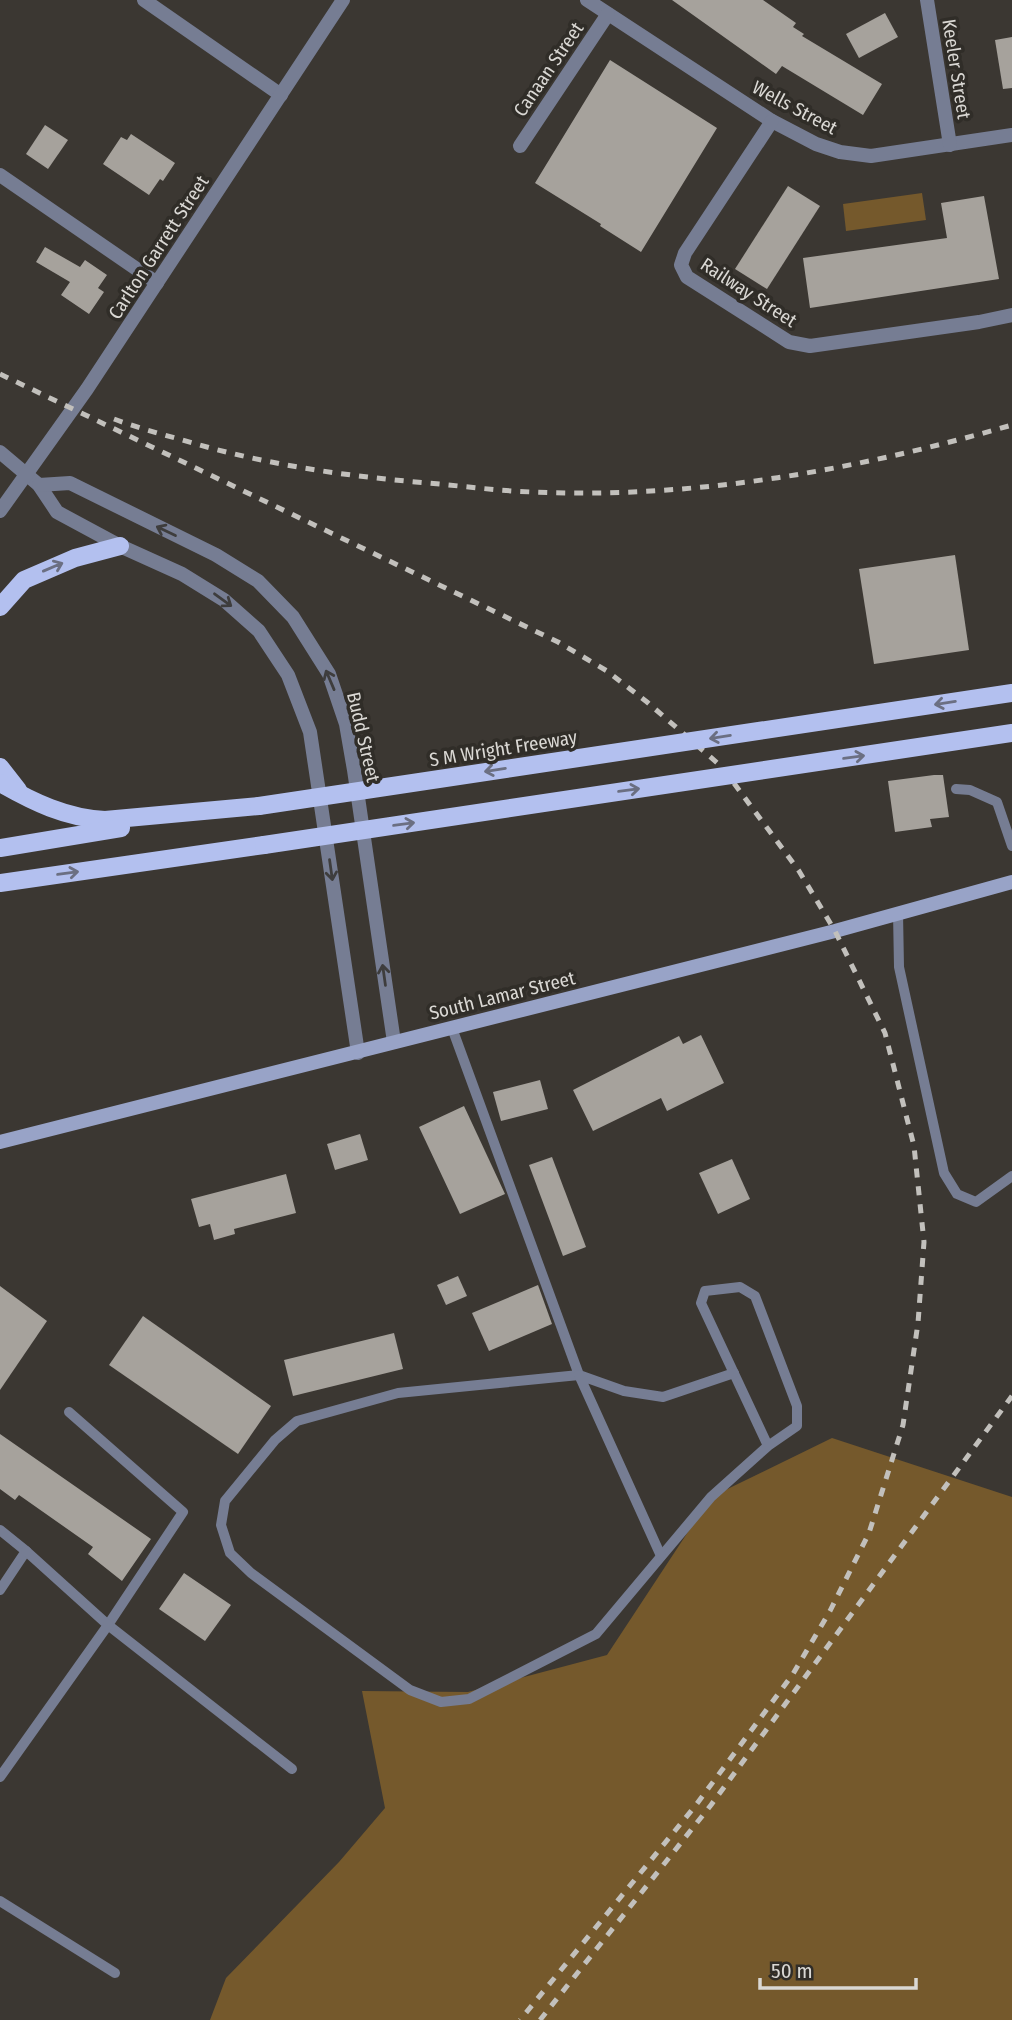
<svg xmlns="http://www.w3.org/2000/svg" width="1012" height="2020" font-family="'Fira Sans Condensed',sans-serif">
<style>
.green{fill:#75592c}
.building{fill:#a6a29c}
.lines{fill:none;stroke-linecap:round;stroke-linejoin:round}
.service{stroke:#767d93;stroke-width:10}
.minor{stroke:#767d93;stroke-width:14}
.secondary{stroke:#98a3c7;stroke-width:14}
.primary{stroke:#b3c0ef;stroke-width:18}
.rail{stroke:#c2c0bc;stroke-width:5;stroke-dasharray:9 9;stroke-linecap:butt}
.primary-bridge{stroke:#b3c0ef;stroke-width:18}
.oneway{stroke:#3e3d3d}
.oneway2{stroke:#6b6f82}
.labels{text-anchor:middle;stroke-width:7;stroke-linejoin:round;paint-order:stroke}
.street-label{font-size:19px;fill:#dad8d4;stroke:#302d28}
</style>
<rect width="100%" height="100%" fill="#3b3732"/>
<!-- green -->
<g class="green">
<path d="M 922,193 L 926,220 L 846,231 L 843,204 Z"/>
<path d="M 832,1438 L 1012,1497 L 1012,2020 L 210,2020 L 226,1978 L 339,1862 L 385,1808 L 362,1691 L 468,1692 L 607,1655 L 711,1497 Z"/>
</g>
<!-- building -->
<g class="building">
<path d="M 672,0 L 763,0 L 796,23 L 793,27 L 804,34 L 802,36 L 882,84 L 863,115 L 782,66 L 776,74 Z"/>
<path d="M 885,13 L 898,37 L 859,58 L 846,34 Z"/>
<path d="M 1012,37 L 1012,88 L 1003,89 L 995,40 Z"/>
<path d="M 610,60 L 717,128 L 641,252 L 600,226 L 601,224 L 535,183 Z"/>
<path d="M 45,125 L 68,140 L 48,169 L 26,154 Z"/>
<path d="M 131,134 L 175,163 L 163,181 L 160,179 L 149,195 L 103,164 L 121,137 L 127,140 Z"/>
<path d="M 788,186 L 820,206 L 767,289 L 735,269 Z"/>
<path d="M 984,196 L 999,279 L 810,308 L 803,258 L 947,238 L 941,203 Z"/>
<path d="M 45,247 L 80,267 L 85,260 L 107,275 L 98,288 L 104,292 L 89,314 L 61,295 L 70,282 L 36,262 Z"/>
<path d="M 955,555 L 969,650 L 874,664 L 859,569 Z"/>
<path d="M 934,775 L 943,775 L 949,817 L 930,819 L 932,827 L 895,832 L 888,781 Z"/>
<path d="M 701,1035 L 724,1083 L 667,1111 L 661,1098 L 593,1131 L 573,1090 L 679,1036 L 683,1044 Z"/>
<path d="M 540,1080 L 548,1109 L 501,1121 L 493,1092 Z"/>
<path d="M 464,1106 L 505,1194 L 460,1214 L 419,1127 Z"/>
<path d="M 360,1134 L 368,1160 L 335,1170 L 327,1144 Z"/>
<path d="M 552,1157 L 586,1247 L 563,1256 L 529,1165 Z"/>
<path d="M 732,1159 L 750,1199 L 718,1214 L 699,1173 Z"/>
<path d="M 286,1174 L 296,1213 L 234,1229 L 235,1234 L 214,1240 L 210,1224 L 199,1227 L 191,1199 Z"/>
<path d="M 458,1276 L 467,1296 L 446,1305 L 437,1285 Z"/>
<path d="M 538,1285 L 552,1324 L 489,1351 L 472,1313 Z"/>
<path d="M 0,1286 L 47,1321 L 0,1390 Z"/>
<path d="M 143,1316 L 271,1406 L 238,1454 L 109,1365 Z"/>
<path d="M 394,1333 L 403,1369 L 293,1396 L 284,1360 Z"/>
<path d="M 0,1434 L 151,1539 L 122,1581 L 88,1554 L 93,1547 L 19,1495 L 15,1500 L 0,1489 Z"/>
<path d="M 184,1573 L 231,1605 L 205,1641 L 159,1609 Z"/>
</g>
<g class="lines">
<!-- service -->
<g class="service">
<path d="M 956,789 L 970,790 L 997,802 L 1012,846"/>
<path d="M 898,913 L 899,967 L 944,1173 L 957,1194 L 976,1202 L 1012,1176"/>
<path d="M 452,1028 L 579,1375 L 398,1393 L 297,1421 L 275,1440 L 225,1501 L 221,1525 L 230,1553 L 251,1573 L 410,1690 L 441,1702 L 469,1699 L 596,1634 L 711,1497 L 768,1446 L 797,1426 L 797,1406 L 755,1296 L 740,1287 L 705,1291 L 701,1303 L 768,1446"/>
<path d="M 69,1412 L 183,1512 L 108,1625 L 292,1769"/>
<path d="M 0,1530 L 26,1551 L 0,1590"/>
<path d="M 661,1556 L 579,1375 L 624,1391 L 663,1397 L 734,1373"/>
<path d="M 0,1777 L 108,1625 L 26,1551"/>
<path d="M 0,1901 L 115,1973"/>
</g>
<!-- minor -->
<g class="minor">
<path d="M 144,0 L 281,95"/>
<path d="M 587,0 L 772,121 L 816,144 L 840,152 L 871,156 L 1012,135"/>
<path d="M 927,0 L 950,145"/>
<path d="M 772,121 L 685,253 L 681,265 L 687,277 L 789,342 L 810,346 L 979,322 L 1012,315"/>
<path d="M 520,146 L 608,14"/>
<path d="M 0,175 L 157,283"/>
<path d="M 0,452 L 39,485 L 57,512 L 120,546 L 182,574 L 224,600 L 259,631 L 288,675 L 310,732 L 358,1053"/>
<path d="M 39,485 L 70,483 L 216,555 L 258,581 L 293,617 L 329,674 L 346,724 L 354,770 L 394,1042"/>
<path d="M 0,511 L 87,389 L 343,0"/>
</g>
<!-- secondary -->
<path class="secondary" d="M 0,1142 L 835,931 L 1012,882"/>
<!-- primary -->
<g class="primary">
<path d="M 0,607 L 24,580 L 75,558 L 120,546"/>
<path d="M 0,767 L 18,790"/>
<path d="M 0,783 C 33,802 66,818 105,820 L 259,806"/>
<path d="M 0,848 L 121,828"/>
<path d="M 0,883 L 264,845"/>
</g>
<!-- rail -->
<g class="rail">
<path d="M 0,374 L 558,642 L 607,671 L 647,702 L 722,767 L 799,871 L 835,931 L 885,1033 L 914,1146 L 924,1242 L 918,1323 L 903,1425 L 869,1533 L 830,1611 L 793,1674 L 696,1805 L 520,2020"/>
<path d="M 114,419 C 135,427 157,433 179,439 C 261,464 343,476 428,483 C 463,486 498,491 533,492 C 697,499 856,470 1012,425"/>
<path d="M 540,2020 L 711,1805 L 1012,1396"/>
</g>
<!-- primary-bridge -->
<g class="primary-bridge">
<path d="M 259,806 L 1012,693"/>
<path d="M 264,845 L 1012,733"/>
</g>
</g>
<!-- one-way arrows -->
<defs><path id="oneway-shaft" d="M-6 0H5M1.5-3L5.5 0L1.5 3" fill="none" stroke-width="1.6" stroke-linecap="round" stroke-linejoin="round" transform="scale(1.75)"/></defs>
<g class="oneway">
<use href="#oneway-shaft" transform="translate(166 531) rotate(-154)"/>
<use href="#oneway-shaft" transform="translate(223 600) rotate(36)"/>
<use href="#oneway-shaft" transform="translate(330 680) rotate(-113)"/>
<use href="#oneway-shaft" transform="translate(331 870) rotate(82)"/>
<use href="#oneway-shaft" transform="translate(384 975) rotate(-98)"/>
</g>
<g class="oneway2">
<use href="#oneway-shaft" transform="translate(53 567) rotate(-23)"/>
<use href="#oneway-shaft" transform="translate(945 703) rotate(171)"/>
<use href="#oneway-shaft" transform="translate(720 737) rotate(171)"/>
<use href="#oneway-shaft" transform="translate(854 757) rotate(-8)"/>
<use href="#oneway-shaft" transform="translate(495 770) rotate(171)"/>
<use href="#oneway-shaft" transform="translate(629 790) rotate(-8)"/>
<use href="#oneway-shaft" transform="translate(404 824) rotate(-8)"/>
<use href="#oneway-shaft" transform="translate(68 873) rotate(-8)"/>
</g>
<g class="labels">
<!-- street labels -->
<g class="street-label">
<text transform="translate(548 69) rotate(-56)" y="7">Canaan Street</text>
<text transform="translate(957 69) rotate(81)" y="7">Keeler Street</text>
<text transform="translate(795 107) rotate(28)" y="7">Wells Street</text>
<text transform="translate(158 247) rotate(-57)" y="7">Carlton Garrett Street</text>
<text transform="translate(749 292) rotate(33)" y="7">Railway Street</text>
<text transform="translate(364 737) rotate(77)" y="7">Budd Street</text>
<text transform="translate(503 748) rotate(-9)" y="7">S M Wright Freeway</text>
<text transform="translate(502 995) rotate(-14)" y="7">South Lamar Street</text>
</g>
</g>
<!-- scale -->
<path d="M760 1978v10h156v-10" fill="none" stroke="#dad8d4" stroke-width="3.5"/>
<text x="771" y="1978" font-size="21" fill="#dad8d4" stroke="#302d28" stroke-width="5" paint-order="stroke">50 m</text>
</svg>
